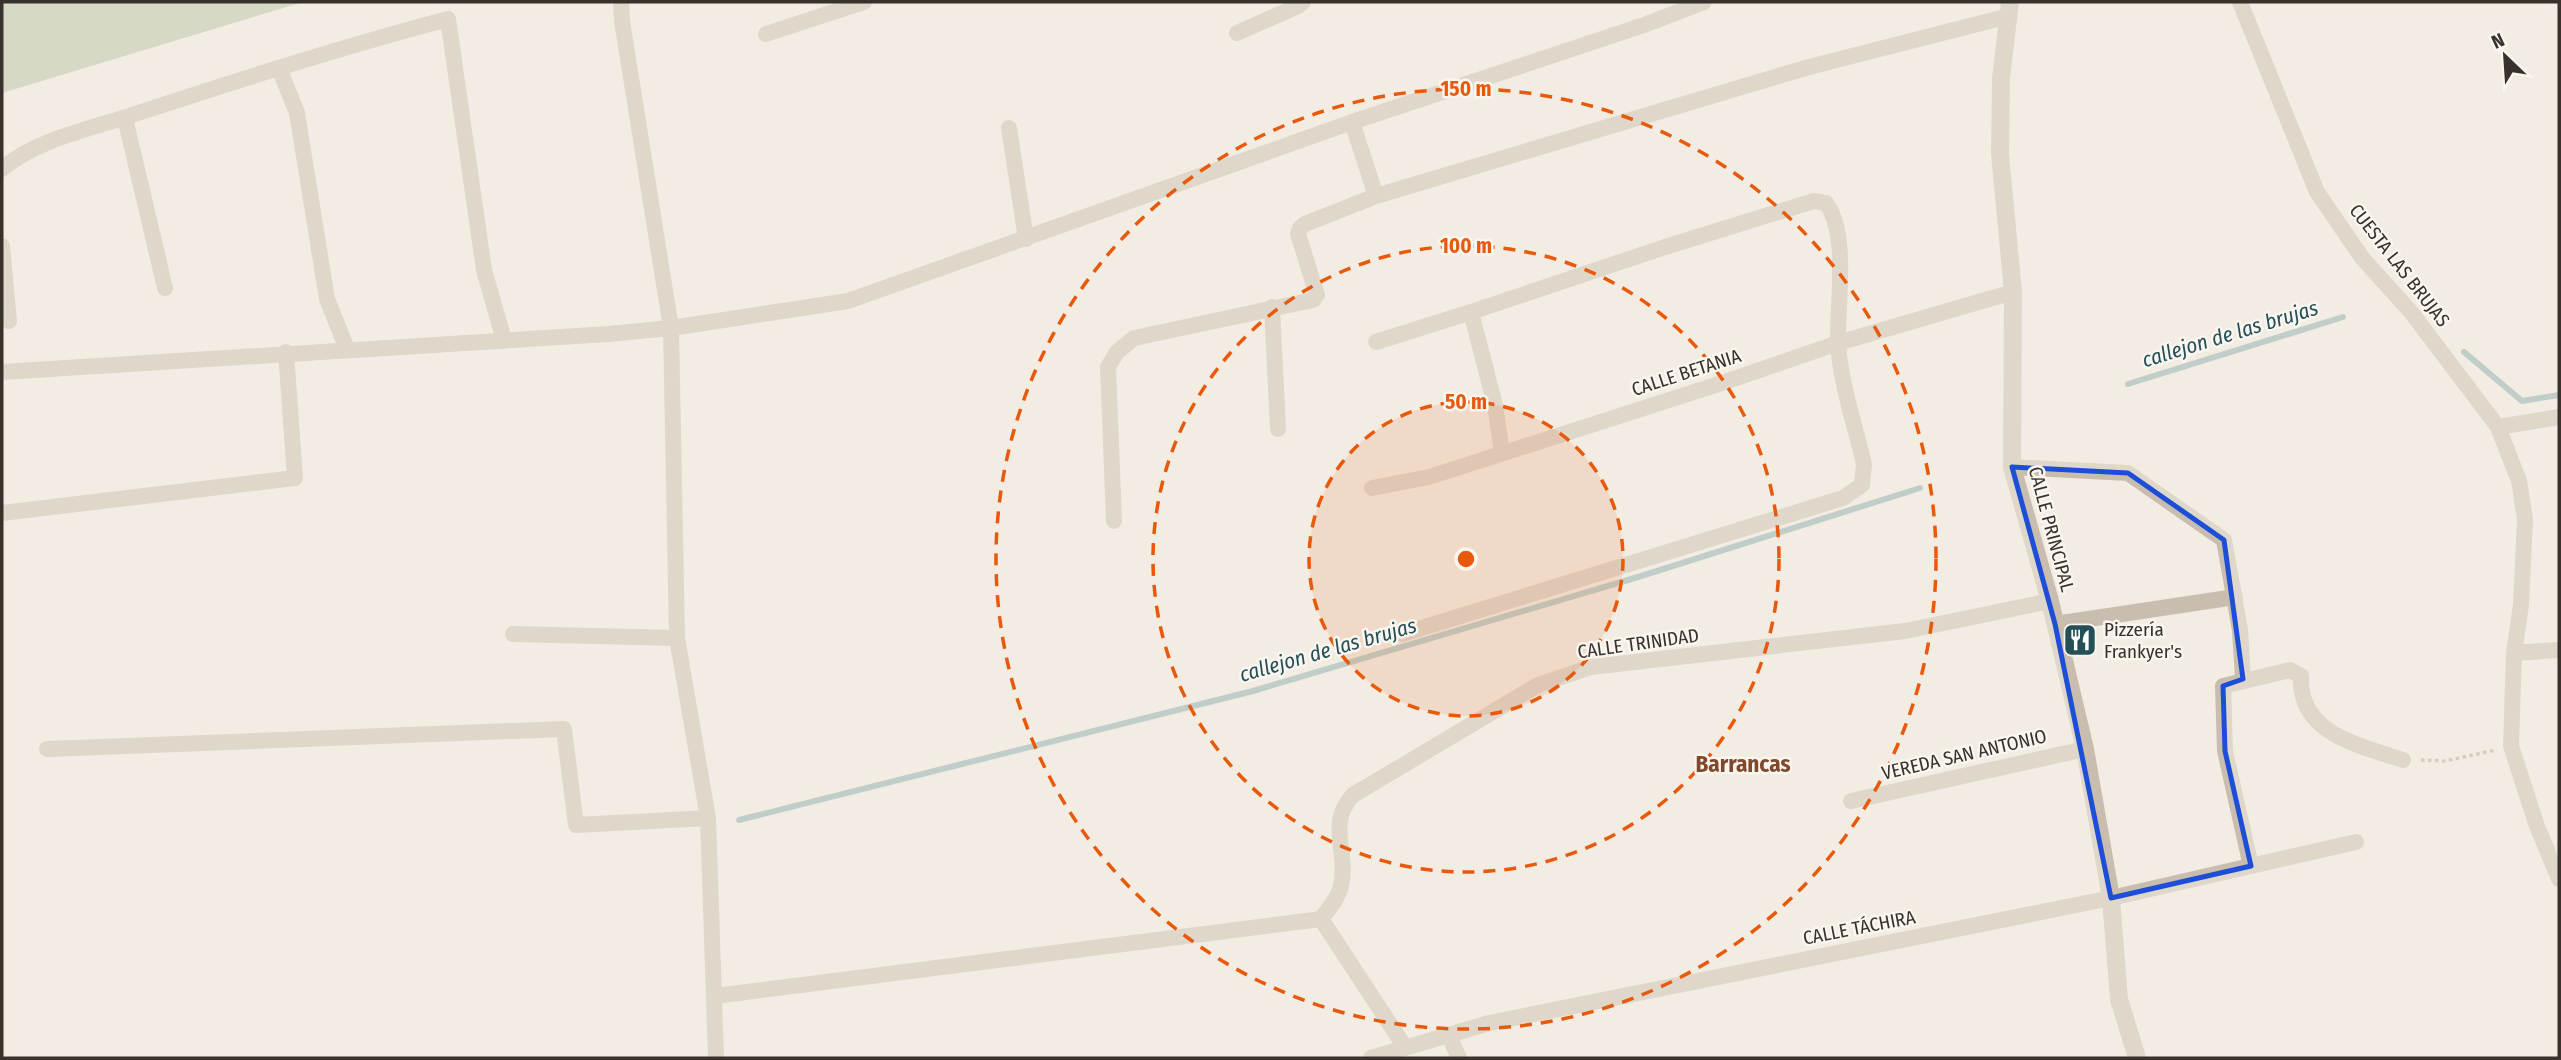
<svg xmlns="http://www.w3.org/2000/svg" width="2561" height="1060" font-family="'Fira Sans Condensed',sans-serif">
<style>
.green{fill:#b4c0a3}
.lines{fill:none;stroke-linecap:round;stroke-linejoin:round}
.stream{stroke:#84a7ac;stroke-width:6}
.path{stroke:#b5a899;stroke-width:3.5;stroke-dasharray:3.5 3.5;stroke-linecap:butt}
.minor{stroke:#c9bdaf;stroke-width:16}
.tertiary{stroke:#c9bdaf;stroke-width:18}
.marked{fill:none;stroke:#1d4ed8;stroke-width:5;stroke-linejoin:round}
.ring{fill:none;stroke:#e8590c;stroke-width:3.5;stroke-dasharray:12 9}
.labels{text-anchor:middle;stroke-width:5;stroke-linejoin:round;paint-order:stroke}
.street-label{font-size:19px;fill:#39312c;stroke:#f9f5ef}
.poi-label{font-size:19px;fill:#39312c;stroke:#f9f5ef;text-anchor:start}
.water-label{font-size:21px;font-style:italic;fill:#254f57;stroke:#f9f5ef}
.quarter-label{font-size:23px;font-weight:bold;fill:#80482d;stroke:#f9f5ef}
.centre{fill:#e8590c;stroke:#f9f5ef;stroke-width:3.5}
.ring-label{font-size:21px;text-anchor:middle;font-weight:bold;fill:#e8590c;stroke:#f9f5ef;stroke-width:5;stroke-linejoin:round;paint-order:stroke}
</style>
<rect width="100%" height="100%" fill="#f2ece2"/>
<!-- green -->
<path class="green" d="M 2,2 L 303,2 L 2,93 Z"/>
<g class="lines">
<!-- stream -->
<g class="stream">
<path d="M 2464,352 L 2522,401 L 2559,395"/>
<path d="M 2128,384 L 2343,317"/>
<path d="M 739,820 L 1253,691 L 1638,577 L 1920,488"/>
</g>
<!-- path -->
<path class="path" d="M 2421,760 L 2445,761 L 2496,750"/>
<!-- minor -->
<g class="minor">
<path d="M 621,2 L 622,21 L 671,328 L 677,638 L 708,818 L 716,1058"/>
<path d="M 2240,2 L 2317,192 L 2363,259 L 2411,312 L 2498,427 L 2519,481 L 2525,519 L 2521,605 L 2514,653 L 2511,746 L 2537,826 L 2559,879"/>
<path d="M 1237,33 L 1298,6 L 1303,2"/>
<path d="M 766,34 L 864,2"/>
<path d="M 279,68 L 297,113 L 327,299 L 347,349"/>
<path d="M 125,118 L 165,288"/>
<path d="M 1352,122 L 1376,196"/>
<path d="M 1009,128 L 1026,239"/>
<path d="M 2,169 C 37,139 91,129 135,114 C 238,80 342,47 448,19 L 484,270 L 504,340"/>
<path d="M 2,246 L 9,321"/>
<path d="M 1272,307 L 1278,429"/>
<path d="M 1376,342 L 1471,312"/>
<path d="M 2,372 L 609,334 L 671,328 L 848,301 L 1352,122 L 1644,25 L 1704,2"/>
<path d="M 2498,427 L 2559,417"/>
<path d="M 2012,467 L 2128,473 L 2224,540 L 2240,630 L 2243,679"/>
<path d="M 1372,488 L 1429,477 L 1719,384 L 1838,343 L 2013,292"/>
<path d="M 2,513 L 295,478 L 286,352"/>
<path d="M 1114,521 L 1108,367 L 1117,352 L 1134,338 L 1313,300 L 1317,295 L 1298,234 L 1300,228 L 1305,224 L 1376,196 L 1671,108 L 1809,67 L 2009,16"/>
<path d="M 2055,624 L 2235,597"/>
<path d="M 513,634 L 677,638"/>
<path d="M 1402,634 L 1843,498 L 1862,485 L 1864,464 C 1855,425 1840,382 1838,342 C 1837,304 1849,234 1826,203 L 1814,201 L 1665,247 L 1471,312 L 1495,405 L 1502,453"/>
<path d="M 2514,653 L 2559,650"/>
<path d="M 47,749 L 564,729 L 576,825 L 708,818"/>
<path d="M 1851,801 L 2085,749"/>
<path d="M 2251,866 L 2225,751 L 2223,686 L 2290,670 L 2301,676 C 2298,734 2359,745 2403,760"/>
<path d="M 1321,919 C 1329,908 1338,899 1341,886 C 1349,854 1326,823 1353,795 L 1538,685 L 1591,667 L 1905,631 L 2050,601"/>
<path d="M 715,996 L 1321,919 L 1405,1047"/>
<path d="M 1449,1036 L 1459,1058"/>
<path d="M 1371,1058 L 1489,1023 L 2111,898 L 2356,842"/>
</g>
<!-- tertiary -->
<path class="tertiary" d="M 2010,2 L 2001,78 L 2000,154 L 2013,292 L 2012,467 L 2050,601 L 2085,749 L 2111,898 L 2119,999 L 2137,1058"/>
</g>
<!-- marked area -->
<path d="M0 0H2561V1060H0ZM 2012,467 L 2128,473 L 2224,540 L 2243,679 L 2223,686 L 2225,751 L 2251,866 L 2111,898 L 2055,624 Z" fill="#f2ece2" fill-opacity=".55" fill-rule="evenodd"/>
<path class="marked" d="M 2012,467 L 2128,473 L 2224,540 L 2243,679 L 2223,686 L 2225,751 L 2251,866 L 2111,898 L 2055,624 Z"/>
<!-- distance rings -->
<circle cx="1466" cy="559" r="157" fill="#e8590c" fill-opacity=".12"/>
<g class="ring">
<circle cx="1466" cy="559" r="157"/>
<circle cx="1466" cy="559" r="313"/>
<circle cx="1466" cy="559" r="470"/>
</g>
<!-- icons -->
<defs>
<symbol id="restaurant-square" viewBox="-11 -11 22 22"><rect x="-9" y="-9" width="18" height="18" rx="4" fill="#254f57" stroke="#f9f5ef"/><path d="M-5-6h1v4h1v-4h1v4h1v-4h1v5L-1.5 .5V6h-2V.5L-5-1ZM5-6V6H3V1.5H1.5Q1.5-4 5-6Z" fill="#fff"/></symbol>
</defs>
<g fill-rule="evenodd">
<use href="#restaurant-square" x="2061" y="621" width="38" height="38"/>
</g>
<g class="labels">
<!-- street labels -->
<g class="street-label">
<text transform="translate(2400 265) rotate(52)" y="7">CUESTA LAS BRUJAS</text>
<text transform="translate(1686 372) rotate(-18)" y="7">CALLE BETANIA</text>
<text transform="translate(2052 529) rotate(75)" y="7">CALLE PRINCIPAL</text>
<text transform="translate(1638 643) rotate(-8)" y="7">CALLE TRINIDAD</text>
<text transform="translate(1964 754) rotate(-13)" y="7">VEREDA SAN ANTONIO</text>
<text transform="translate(1859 927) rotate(-11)" y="7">CALLE TÁCHIRA</text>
</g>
<!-- poi labels -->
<g class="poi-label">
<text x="2104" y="636">Pizzería<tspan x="2104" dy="22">Frankyer's</tspan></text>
</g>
<!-- water labels -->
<g class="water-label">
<text transform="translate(2230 334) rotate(-17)" y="7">callejon de las brujas</text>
<text transform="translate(1328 650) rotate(-16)" y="7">callejon de las brujas</text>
</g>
<!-- quarter labels -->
<g class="quarter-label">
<text x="1743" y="772">Barrancas</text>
</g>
</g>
<circle cx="1466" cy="559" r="10" class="centre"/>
<g class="ring-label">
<text x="1466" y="96">150 m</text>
<text x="1466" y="253">100 m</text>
<text x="1466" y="409">50 m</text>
</g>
<!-- border -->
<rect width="2561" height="1060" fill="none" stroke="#39312c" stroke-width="7"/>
<!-- north arrow -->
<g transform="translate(2505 56) rotate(335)" stroke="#f9f5ef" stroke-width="5" paint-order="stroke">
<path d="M0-5L12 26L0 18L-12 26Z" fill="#39312c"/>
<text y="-10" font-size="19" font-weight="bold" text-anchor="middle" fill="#39312c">N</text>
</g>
</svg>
